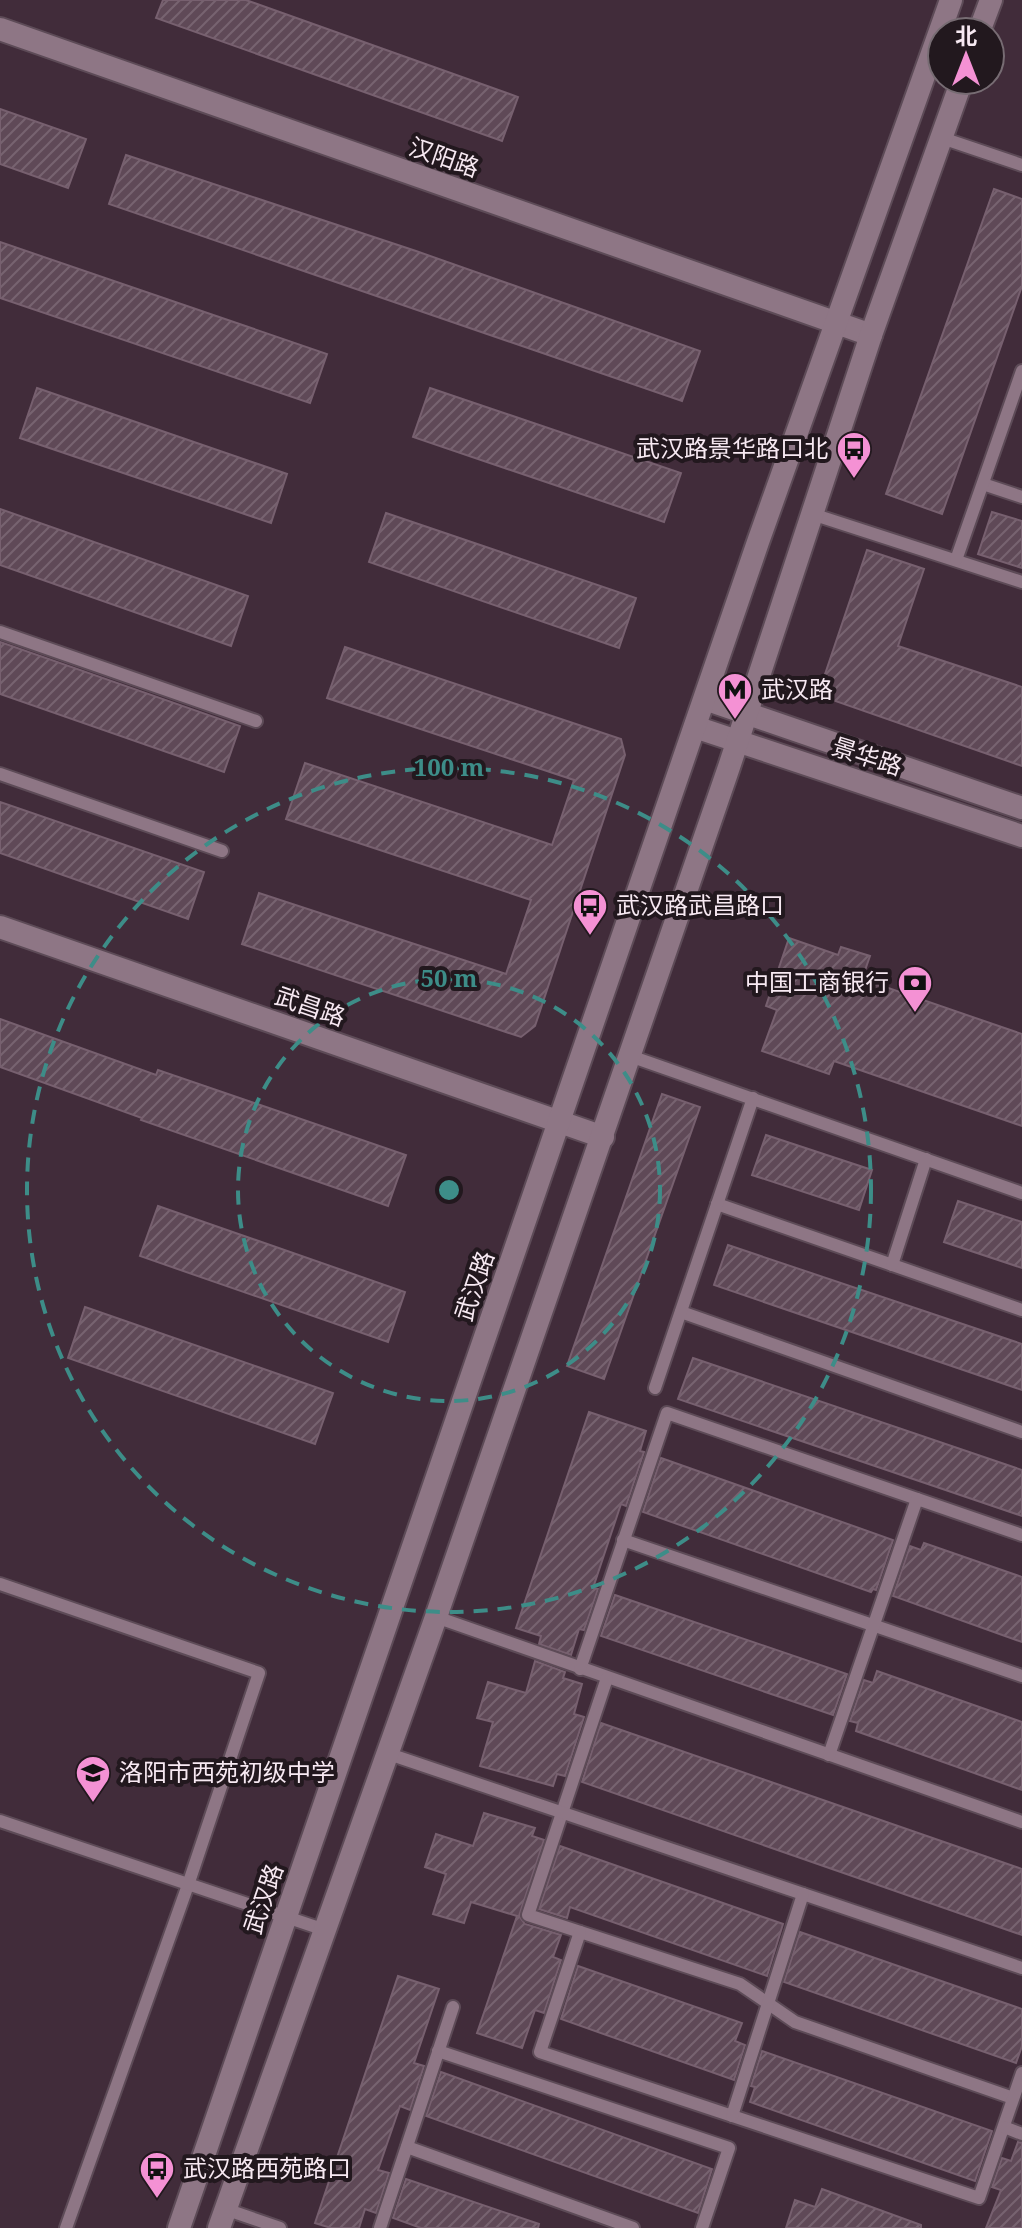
<svg xmlns="http://www.w3.org/2000/svg" width="1022" height="2228" font-family="'Noto Serif','Noto Sans SC',serif">
<style>
.building{fill:url(#building-hatch);stroke:#77606f;stroke-width:2}
.lines{fill:none;stroke-linecap:round;stroke-linejoin:round}
.service-casing{stroke:#5d4b57;stroke-width:16}
.minor-casing{stroke:#5d4b57;stroke-width:26}
.secondary-casing{stroke:#5d4b57;stroke-width:26}
.service{stroke:#8e7685;stroke-width:12}
.minor{stroke:#8e7685;stroke-width:22}
.secondary{stroke:#8e7685;stroke-width:22}
.ring{fill:none;stroke:#3d8d88;stroke-width:4;stroke-dasharray:14 10}
.labels{text-anchor:middle;stroke-width:8;stroke-linejoin:round;paint-order:stroke}
.street-label{font-size:24px;fill:#f7e9f2;stroke:#22181e}
.poi-label{font-size:24px;fill:#f7e9f2;stroke:#22181e;text-anchor:start}
.centre{fill:#3d8d88;stroke:#22181e;stroke-width:4}
.ring-label{font-size:24px;text-anchor:middle;font-weight:bold;fill:#3d8d88;stroke:#22181e;stroke-width:8;stroke-linejoin:round;paint-order:stroke}
</style>
<defs>
<pattern id="building-hatch" width="6" height="6" patternUnits="userSpaceOnUse" patternTransform="scale(2)"><rect width="6" height="6" fill="#5f4957"/><path d="M-1 1l2-2M0 6l6-6M5 7l2-2" fill="none" stroke="#776370"/></pattern>
</defs>
<rect width="100%" height="100%" fill="#412c3a"/>
<!-- building -->
<g class="building">
<path d="M 163,0 L 246,0 L 518,97 L 502,141 L 156,18 Z"/>
<path d="M 0,109 L 86,139 L 68,188 L 0,164 Z"/>
<path d="M 126,155 L 416,251 L 700,351 L 682,401 L 109,204 Z"/>
<path d="M 994,189 L 1022,199 L 1022,286 L 942,514 L 886,494 Z"/>
<path d="M 0,242 L 327,354 L 310,403 L 0,298 Z"/>
<path d="M 37,388 L 287,474 L 271,523 L 20,438 Z"/>
<path d="M 430,388 L 681,473 L 664,522 L 413,437 Z"/>
<path d="M 0,509 L 248,596 L 231,646 L 0,565 Z"/>
<path d="M 992,512 L 1022,521 L 1022,568 L 978,554 Z"/>
<path d="M 386,513 L 636,598 L 619,648 L 369,562 Z"/>
<path d="M 867,550 L 924,569 L 898,646 L 1022,687 L 1022,766 L 818,695 Z"/>
<path d="M 0,642 L 240,726 L 224,772 L 0,694 Z"/>
<path d="M 345,647 L 621,739 L 625,755 L 535,1026 L 521,1037 L 242,944 L 259,893 L 506,974 L 531,900 L 286,819 L 305,763 L 552,845 L 574,780 L 327,698 Z"/>
<path d="M 0,802 L 204,872 L 188,919 L 0,853 Z"/>
<path d="M 789,938 L 838,955 L 841,947 L 870,956 L 862,979 L 1022,1034 L 1022,1126 L 834,1061 L 829,1074 L 762,1051 L 777,1010 L 766,1006 Z"/>
<path d="M 0,1019 L 156,1075 L 158,1070 L 406,1155 L 388,1206 L 141,1120 L 142,1118 L 0,1067 Z"/>
<path d="M 662,1094 L 700,1107 L 604,1379 L 567,1366 Z"/>
<path d="M 766,1135 L 872,1170 L 859,1210 L 752,1175 Z"/>
<path d="M 958,1201 L 1022,1222 L 1022,1268 L 944,1242 Z"/>
<path d="M 158,1206 L 405,1292 L 388,1342 L 140,1256 Z"/>
<path d="M 728,1245 L 1022,1344 L 1022,1390 L 714,1285 Z"/>
<path d="M 85,1307 L 333,1393 L 315,1444 L 68,1358 Z"/>
<path d="M 693,1358 L 1022,1470 L 1022,1516 L 678,1399 Z"/>
<path d="M 589,1412 L 646,1431 L 640,1451 L 644,1452 L 626,1506 L 621,1504 L 593,1588 L 598,1589 L 584,1630 L 579,1629 L 571,1655 L 539,1644 L 541,1636 L 516,1628 Z"/>
<path d="M 661,1458 L 893,1540 L 876,1590 L 873,1589 L 871,1592 L 643,1512 Z"/>
<path d="M 924,1543 L 1022,1577 L 1022,1642 L 893,1596 L 910,1546 L 921,1550 Z"/>
<path d="M 615,1595 L 847,1674 L 833,1715 L 601,1636 Z"/>
<path d="M 535,1661 L 565,1672 L 563,1678 L 582,1684 L 574,1714 L 584,1717 L 565,1776 L 557,1774 L 553,1786 L 480,1766 L 493,1722 L 477,1718 L 488,1682 L 526,1693 Z"/>
<path d="M 877,1671 L 1022,1722 L 1022,1790 L 856,1731 L 858,1723 L 850,1721 L 864,1680 L 873,1683 Z"/>
<path d="M 601,1723 L 1022,1869 L 1022,1935 L 582,1782 Z"/>
<path d="M 484,1813 L 535,1828 L 532,1836 L 544,1840 L 519,1916 L 525,1924 L 561,1935 L 553,1957 L 561,1960 L 544,2013 L 535,2010 L 522,2048 L 477,2033 L 517,1916 L 471,1902 L 464,1923 L 433,1914 L 446,1874 L 425,1867 L 436,1834 L 473,1846 Z"/>
<path d="M 560,1846 L 783,1924 L 767,1976 L 570,1907 L 567,1918 L 539,1909 Z"/>
<path d="M 800,1932 L 1022,2009 L 1022,2046 L 1016,2063 L 784,1982 Z"/>
<path d="M 578,1966 L 742,2023 L 735,2041 L 745,2045 L 734,2080 L 561,2019 Z"/>
<path d="M 398,1976 L 439,1989 L 414,2063 L 424,2066 L 410,2110 L 400,2106 L 378,2170 L 389,2173 L 376,2213 L 365,2209 L 359,2228 L 331,2228 L 315,2223 Z"/>
<path d="M 762,2051 L 992,2131 L 975,2181 L 750,2102 L 755,2087 L 751,2086 Z"/>
<path d="M 441,2072 L 712,2169 L 698,2213 L 426,2116 Z"/>
<path d="M 1018,2142 L 1022,2143 L 1022,2228 L 986,2228 L 1001,2190 L 992,2187 L 1002,2158 L 1011,2161 Z"/>
<path d="M 406,2179 L 539,2224 L 538,2228 L 421,2228 L 393,2218 Z"/>
<path d="M 822,2189 L 921,2225 L 921,2228 L 786,2228 L 795,2200 L 815,2207 Z"/>
</g>
<g class="lines">
<defs>
<g id="service">
<path d="M 942,138 L 1022,165"/>
<path d="M 983,484 L 1022,497"/>
<path d="M 812,514 L 1022,582"/>
<path d="M 956,560 L 1022,371"/>
<path d="M 0,632 L 256,721"/>
<path d="M 0,774 L 222,851"/>
<path d="M 630,1056 L 1022,1193"/>
<path d="M 717,1204 L 1022,1310"/>
<path d="M 892,1265 L 926,1159"/>
<path d="M 681,1312 L 1022,1432"/>
<path d="M 655,1388 L 753,1098"/>
<path d="M 623,1540 L 1022,1676"/>
<path d="M 0,1584 L 259,1673 L 188,1885 L 66,2228"/>
<path d="M 436,1617 L 1022,1822"/>
<path d="M 580,1669 L 667,1413 L 1022,1535"/>
<path d="M 607,1678 L 528,1915 L 740,1984 L 795,2022 L 1013,2098"/>
<path d="M 389,1754 L 1022,1968"/>
<path d="M 829,1755 L 917,1499"/>
<path d="M 0,1821 L 325,1930"/>
<path d="M 580,1932 L 540,2052 L 979,2198 L 1022,2073"/>
<path d="M 438,2051 L 729,2148 L 702,2228"/>
<path d="M 732,2116 L 803,1894"/>
<path d="M 1004,2127 L 1022,2134"/>
<path d="M 407,2147 L 633,2228"/>
<path d="M 225,2209 L 280,2228"/>
<path d="M 380,2228 L 453,2007"/>
</g>
<g id="minor">
<path d="M 0,29 L 871,335"/>
<path d="M 0,927 L 603,1137"/>
</g>
<g id="secondary">
<path d="M 979,32 L 991,0"/>
<path d="M 705,699 L 1022,808"/>
<path d="M 695,727 L 1022,836"/>
<path d="M 179,2228 L 758,542 L 951,0"/>
<path d="M 219,2228 L 436,1617 L 729,767 L 871,335 L 962,80"/>
</g>
</defs>
<!-- service casing -->
<use href="#service" class="service-casing"/>
<!-- minor casing -->
<use href="#minor" class="minor-casing"/>
<!-- secondary casing -->
<use href="#secondary" class="secondary-casing"/>
<!-- service -->
<use href="#service" class="service"/>
<!-- minor -->
<use href="#minor" class="minor"/>
<!-- secondary -->
<use href="#secondary" class="secondary"/>
</g>
<!-- distance rings -->
<g class="ring">
<circle cx="449" cy="1190" r="211"/>
<circle cx="449" cy="1190" r="422"/>
</g>
<!-- icons -->
<defs>
<symbol id="bus-pin" viewBox="-11 -11 22 30"><path d="M0 17L-7.5 6A9.5 9.5 0 1 1 7.5 6Z" fill="#f491d4" stroke="#22181e"/><path d="M-5-6H5V4H4V6H2V4H-2V6H-4V4H-5ZM-3.5-4V0h7V-4ZM-3.5 1.2v1.5H-2V1.2ZM2 1.2v1.5H3.5V1.2Z" fill="#111"/></symbol>
<symbol id="metro-pin" viewBox="-11 -11 22 30"><path d="M0 17L-7.5 6A9.5 9.5 0 1 1 7.5 6Z" fill="#f491d4" stroke="#22181e"/><path d="M-5.5 5V-5H-3L0 0L3-5H5.5V5H3V-.5L0 4L-3-.5V5Z" fill="#111"/></symbol>
<symbol id="bank-pin" viewBox="-11 -11 22 30"><path d="M0 17L-7.5 6A9.5 9.5 0 1 1 7.5 6Z" fill="#f491d4" stroke="#22181e"/><path d="M-6-4H6V4H-6ZM0-2.3a2.3 2.3 0 1 0 0 4.6a2.3 2.3 0 1 0 0-4.6Z" fill="#111"/></symbol>
<symbol id="school-pin" viewBox="-11 -11 22 30"><path d="M0 17L-7.5 6A9.5 9.5 0 1 1 7.5 6Z" fill="#f491d4" stroke="#22181e"/><path d="M0-5L7-2L0 1L-7-2ZM-4 1L0 2.5L4 1V4Q0 6-4 4Z" fill="#111"/></symbol>
</defs>
<g fill-rule="evenodd">
<use href="#bus-pin" x="834" y="429" width="40" height="54"/>
<use href="#metro-pin" x="715" y="670" width="40" height="54"/>
<use href="#bus-pin" x="570" y="886" width="40" height="54"/>
<use href="#bank-pin" x="895" y="963" width="40" height="54"/>
<use href="#school-pin" x="73" y="1753" width="40" height="54"/>
<use href="#bus-pin" x="137" y="2149" width="40" height="54"/>
</g>
<g class="labels">
<!-- street labels -->
<g class="street-label">
<text transform="translate(444 158) rotate(19)" y="8">汉阳路</text>
<text transform="translate(867 757) rotate(18)" y="8">景华路</text>
<text transform="translate(310 1007) rotate(19)" y="8">武昌路</text>
<text transform="translate(475 1286) rotate(-71)" y="8">武汉路</text>
<text transform="translate(264 1899) rotate(-71)" y="8">武汉路</text>
</g>
<!-- poi labels -->
<g class="poi-label">
<text x="828" y="457" text-anchor="end">武汉路景华路口北</text>
<text x="761" y="698">武汉路</text>
<text x="616" y="914">武汉路武昌路口</text>
<text x="889" y="991" text-anchor="end">中国工商银行</text>
<text x="119" y="1781">洛阳市西苑初级中学</text>
<text x="183" y="2177">武汉路西苑路口</text>
</g>
</g>
<circle cx="449" cy="1190" r="12" class="centre"/>
<g class="ring-label">
<text x="449" y="776">100 m</text>
<text x="449" y="987">50 m</text>
</g>
<!-- north arrow -->
<g transform="translate(966 56)"><circle r="38" fill="#22181e" stroke="#776c73" stroke-width="2"/>
<path d="M0-6L14 30L0 20L-14 30Z" fill="#f491d4"/>
<text y="-12" font-size="22" font-weight="bold" text-anchor="middle" fill="#f7e9f2">北</text>
</g>
</svg>
